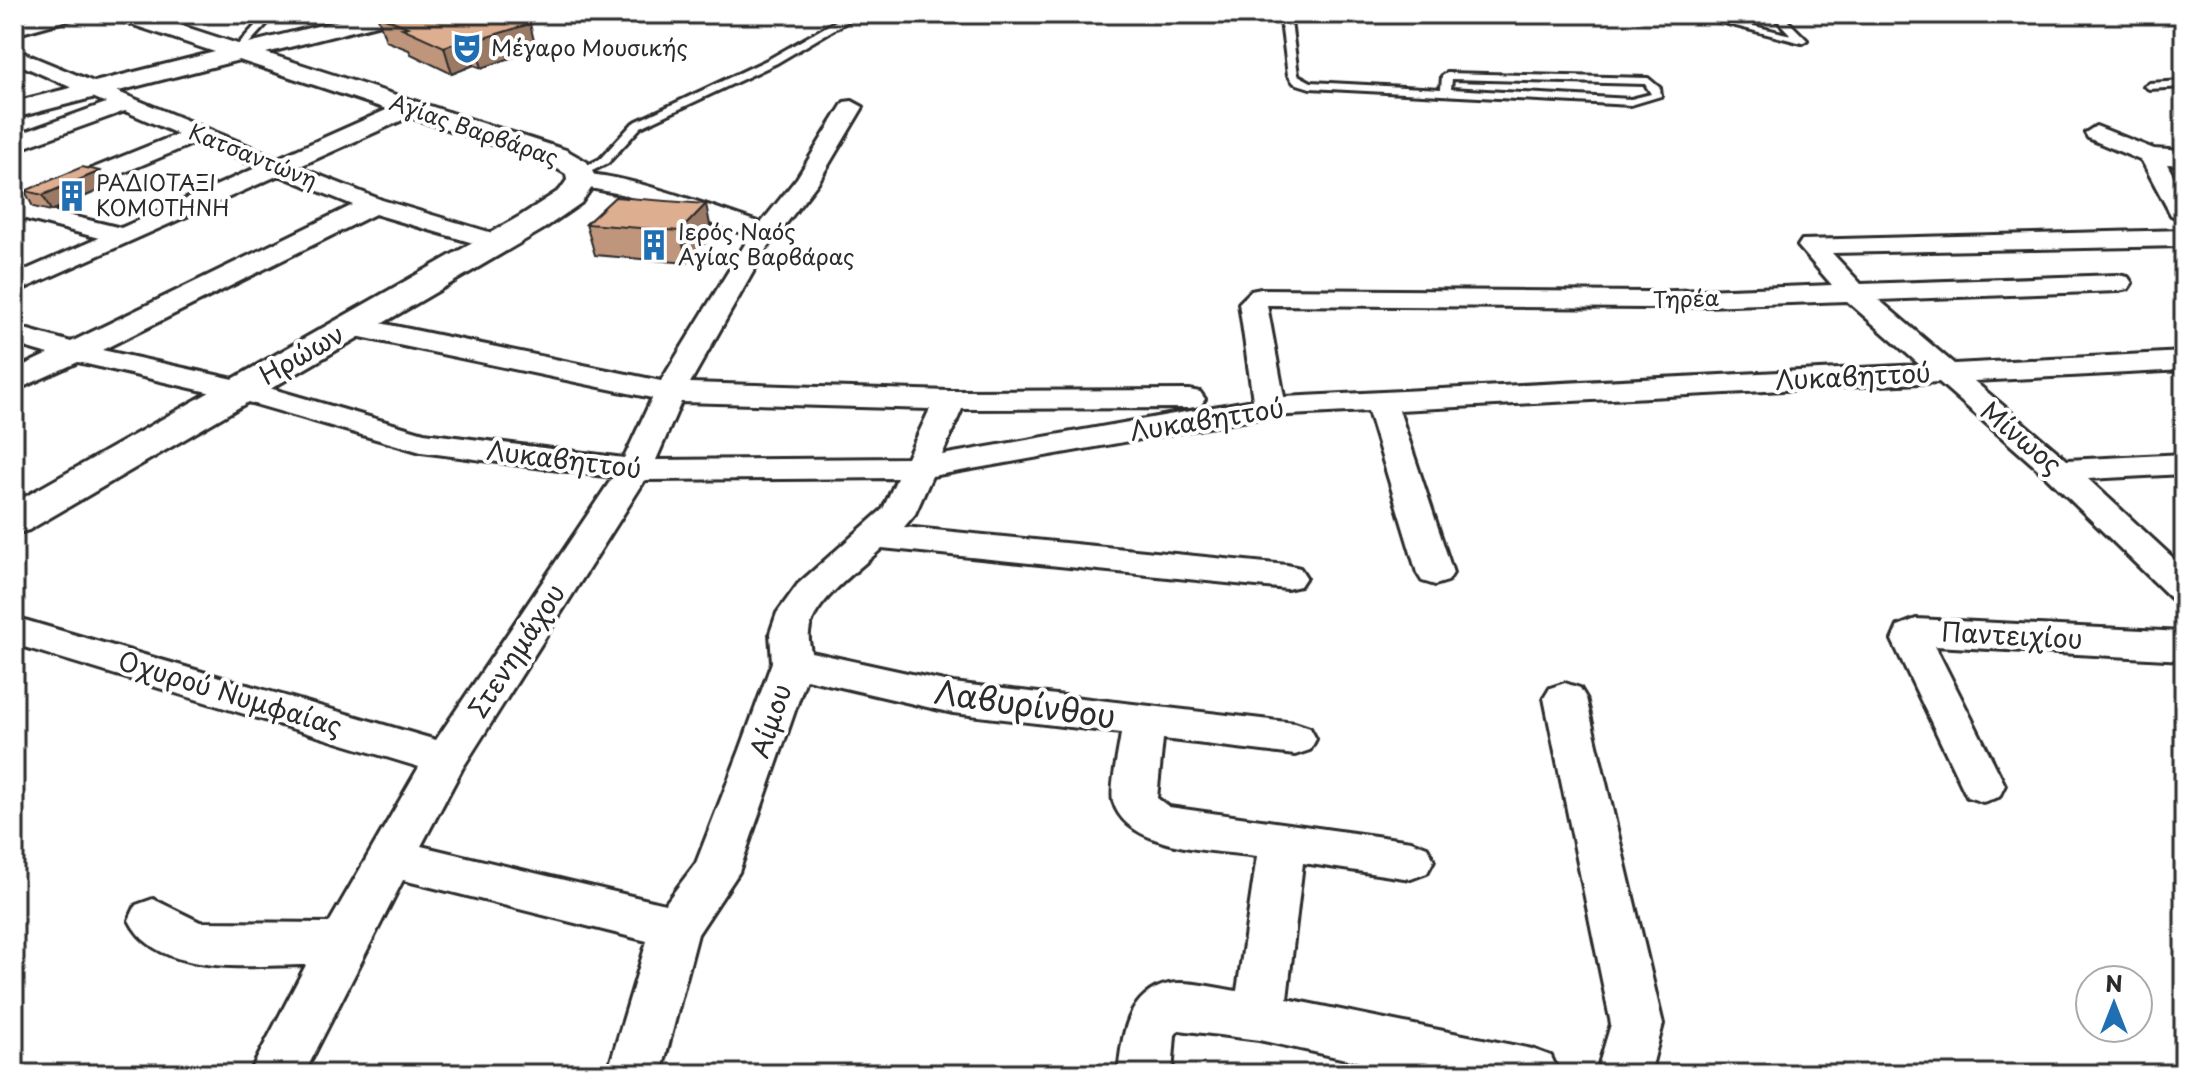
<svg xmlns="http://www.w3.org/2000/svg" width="2198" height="1088" font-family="'Playpen Sans',sans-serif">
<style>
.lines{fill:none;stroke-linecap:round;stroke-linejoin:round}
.lane-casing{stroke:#2b2b2b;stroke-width:6}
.street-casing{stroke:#2b2b2b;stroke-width:6}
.secondary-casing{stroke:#2b2b2b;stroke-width:6}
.lane{fill:#fff;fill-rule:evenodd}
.street{fill:#fff;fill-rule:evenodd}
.secondary{fill:#fff;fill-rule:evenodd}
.wall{fill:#bf967c;stroke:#2b2b2b;stroke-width:2}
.shaded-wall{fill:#9b7a65;stroke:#2b2b2b;stroke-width:2}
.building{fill:#deae90;stroke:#2b2b2b;stroke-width:2}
.labels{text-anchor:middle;stroke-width:8;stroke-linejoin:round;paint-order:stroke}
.far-poi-label{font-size:22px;fill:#2b2b2b;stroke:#fff;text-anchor:start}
.far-street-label{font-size:22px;fill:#2b2b2b;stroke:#fff}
.street-label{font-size:26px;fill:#2b2b2b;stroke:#fff}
.near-street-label{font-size:32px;fill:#2b2b2b;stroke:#fff}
</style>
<rect width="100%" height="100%" fill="#fff"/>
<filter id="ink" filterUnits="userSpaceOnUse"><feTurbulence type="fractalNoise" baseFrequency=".0125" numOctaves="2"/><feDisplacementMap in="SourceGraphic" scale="16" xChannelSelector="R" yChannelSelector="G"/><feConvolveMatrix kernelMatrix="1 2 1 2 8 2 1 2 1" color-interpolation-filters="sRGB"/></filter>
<g filter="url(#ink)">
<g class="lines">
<defs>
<g id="lane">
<path d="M 266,14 L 276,14 L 239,54 L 233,54 L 233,50 Z"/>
<path d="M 848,14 L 860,14 L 777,63 L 641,127 L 608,163 L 584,175 L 574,172 L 600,159 L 633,123 L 769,59 Z"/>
<path d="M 1280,14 L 1290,14 L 1298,75 L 1311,82 L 1441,89 L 1442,76 L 1447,73 L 1648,78 L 1660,88 L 1661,96 L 1631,105 L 1310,88 L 1294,83 L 1288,75 ZM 1452,79 L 1645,84 L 1651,94 L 1631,99 L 1451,89 Z"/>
<path d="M 1689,14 L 1705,14 L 1791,35 L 1771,14 L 1781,14 L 1807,40 L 1802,43 Z"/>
<path d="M 2184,81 L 2184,87 L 2149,89 L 2144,86 L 2149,83 Z"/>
</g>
<g id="street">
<path d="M 48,14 L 78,14 L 75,18 L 14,35 L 14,23 Z"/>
<path d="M 14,49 L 278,158 L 402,103 L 418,103 L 421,108 L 418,113 L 298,167 L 382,200 L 506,237 L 510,242 L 506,247 L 497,250 L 375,214 L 102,350 L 252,383 L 424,433 L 624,458 L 652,398 L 351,335 L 341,332 L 337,326 L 341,320 L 351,317 L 661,381 L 750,236 L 621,194 L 574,185 L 570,180 L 574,175 C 607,167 723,211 761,223 L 797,178 L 844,102 L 852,101 L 863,107 L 819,181 L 765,251 L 690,383 L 950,391 L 1189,390 L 1200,392 L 1205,399 L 1200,406 L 1189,408 L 962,409 L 942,455 L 1253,400 L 1239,303 L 1251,291 L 1261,289 L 1648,292 L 1832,285 L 1798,246 L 1802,240 L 2184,230 L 2184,246 L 1832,253 L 1861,284 L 2118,275 L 2128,277 L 2132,283 L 2128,289 L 2118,291 L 1879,300 L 1954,364 L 2184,352 L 2184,370 L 1974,381 L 2067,460 L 2184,454 L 2184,474 L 2088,479 L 2184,568 L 2184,601 L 2171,598 L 2047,477 L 1939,382 L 1399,410 L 1453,573 L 1448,581 L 1435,585 L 1422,581 L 1417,573 L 1368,411 L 1270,416 L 932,476 L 915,514 L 904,527 L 1287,565 L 1300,568 L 1306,577 L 1300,586 L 1287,589 L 882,548 C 861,568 811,603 809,633 C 808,639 810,646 811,652 L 953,683 L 1295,723 L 1310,728 L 1316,739 L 1310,750 L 1295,755 L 1163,739 L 1157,798 L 1169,807 L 1411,841 L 1427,847 L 1434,860 L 1427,873 L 1411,879 L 1303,863 L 1287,999 L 1532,1049 L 1551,1056 L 1559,1074 L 1415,1074 L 1259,1040 L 1179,1030 L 1175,1035 L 1172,1074 L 1118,1074 C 1122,1038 1126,993 1169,984 C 1188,980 1217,988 1237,991 L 1257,856 C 1216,850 1127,851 1113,801 C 1110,787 1119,750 1121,733 L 953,713 L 806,679 L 739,872 L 698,934 L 661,1074 L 607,1074 L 647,941 L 403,880 L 304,1074 L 249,1074 L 306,965 C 252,965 157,978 129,920 L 136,905 L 153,899 L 200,922 L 329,923 L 419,767 L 14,644 L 14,617 L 436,740 L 613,477 L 421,452 L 234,398 L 78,362 L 14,391 L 14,370 L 48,354 L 14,344 L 14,326 L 71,342 L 353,205 L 279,175 L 14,293 L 14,275 L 99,238 L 14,216 L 14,200 L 178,134 L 125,111 L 14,151 L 14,136 L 106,103 L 14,62 ZM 197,142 L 258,167 L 121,228 L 39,208 ZM 1847,301 L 1920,365 L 1284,397 L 1267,305 L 1648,308 ZM 681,402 L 930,409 L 907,458 L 656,460 ZM 897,478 L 883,509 L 798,584 L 777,613 L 770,633 L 772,662 L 740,750 L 696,863 L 665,904 L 421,846 L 462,769 L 645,480 Z"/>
<path d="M 2096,126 L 2154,149 L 2184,151 L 2184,165 L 2167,164 L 2184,196 L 2184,221 L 2171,215 L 2142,161 L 2088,138 L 2085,133 Z"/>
<path d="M 1916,619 L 2184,632 L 2184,660 L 1935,646 L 2005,785 L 1999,797 L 1983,802 L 1967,797 L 1892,640 L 1898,626 Z"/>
<path d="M 1565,683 L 1580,688 L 1586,698 L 1663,1024 L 1650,1074 L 1596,1074 L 1611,1024 L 1544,698 L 1550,688 Z"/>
</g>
<path id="secondary" d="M 112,14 L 146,14 L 241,45 L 365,14 L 403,14 L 400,19 L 266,53 L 566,150 L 587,162 L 597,180 L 581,203 L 542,230 L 29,530 L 14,534 L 14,503 L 520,216 L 560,190 L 567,180 L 566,174 L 546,162 L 239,60 L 14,118 L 14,102 L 215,52 L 115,19 Z"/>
</defs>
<!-- lane casing -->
<use href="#lane" class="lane-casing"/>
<!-- street casing -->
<use href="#street" class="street-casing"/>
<!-- secondary casing -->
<use href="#secondary" class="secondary-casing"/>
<!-- lane -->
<use href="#lane" class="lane"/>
<!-- street -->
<use href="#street" class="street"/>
<!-- secondary -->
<use href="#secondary" class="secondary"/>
</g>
<!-- wall -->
<g class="wall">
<path d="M 380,14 L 509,14 L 524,22 L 536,49 L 482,68 L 474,65 L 452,74 L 411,54 L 409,50 L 386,41 L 377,15 Z"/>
<path d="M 107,187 L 51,211 L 33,207 L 25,191 Z"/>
<path d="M 615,197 L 712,235 L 687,263 L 595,255 L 586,224 Z"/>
</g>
<!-- shaded-wall -->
<g class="shaded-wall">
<path d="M 523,18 L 525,25 L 530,24 L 536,49 L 482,68 L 474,41 Z"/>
<path d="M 466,39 L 474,65 L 452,74 L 444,47 Z"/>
<path d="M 100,171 L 107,187 L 51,211 L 43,195 Z"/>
<path d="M 706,204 L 712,235 L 687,263 L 680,231 Z"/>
</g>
<!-- building -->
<g class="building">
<path d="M 382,14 L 509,14 L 523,18 L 518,20 L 530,24 L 474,41 L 466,39 L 444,47 L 402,28 L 408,27 L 377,15 Z"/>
<path d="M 82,167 L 100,171 L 43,195 L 25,191 Z"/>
<path d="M 615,197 L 706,204 L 680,231 L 586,224 Z"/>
</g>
</g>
<!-- icons -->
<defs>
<symbol id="theatre-bare" viewBox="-9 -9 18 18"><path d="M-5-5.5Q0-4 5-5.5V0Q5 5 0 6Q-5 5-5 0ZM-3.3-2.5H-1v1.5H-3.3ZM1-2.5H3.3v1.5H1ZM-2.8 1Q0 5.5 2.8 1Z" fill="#1f6fb2" stroke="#fff" stroke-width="2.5" paint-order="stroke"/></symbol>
<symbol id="building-bare" viewBox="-9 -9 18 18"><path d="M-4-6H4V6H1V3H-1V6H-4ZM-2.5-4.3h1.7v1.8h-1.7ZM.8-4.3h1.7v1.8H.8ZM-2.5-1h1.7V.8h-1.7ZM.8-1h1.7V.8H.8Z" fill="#1f6fb2" stroke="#fff" stroke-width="2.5" paint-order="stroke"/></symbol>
</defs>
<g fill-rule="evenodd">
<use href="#theatre-bare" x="445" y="26" width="44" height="44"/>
<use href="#building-bare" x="50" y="174" width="44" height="44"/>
<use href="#building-bare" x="632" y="223" width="44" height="44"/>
</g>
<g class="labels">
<!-- far-poi labels -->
<g class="far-poi-label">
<text x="491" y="56">Μέγαρο Μουσικής</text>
<text x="96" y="191">ΡΑΔΙΟΤΑΞΙ<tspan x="96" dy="25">ΚΟΜΟΤΗΝΗ</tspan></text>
<text x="678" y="240">Ιερός Ναός<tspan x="678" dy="25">Αγίας Βαρβάρας</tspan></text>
</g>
<!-- far-street labels -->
<g class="far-street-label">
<text transform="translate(474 130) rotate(19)" y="8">Αγίας Βαρβάρας</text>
<text transform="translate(253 156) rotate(22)" y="8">Κατσαντώνη</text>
<text transform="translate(1686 299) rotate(-2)" y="8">Τηρέα</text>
</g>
<!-- street labels -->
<g class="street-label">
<text transform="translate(302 355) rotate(-30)" y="9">Ηρώων</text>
<text transform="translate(1853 377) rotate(-3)" y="9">Λυκαβηττού</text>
<text transform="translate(1207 420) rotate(-9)" y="9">Λυκαβηττού</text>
<text transform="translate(2021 438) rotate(40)" y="9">Μίνωος</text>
<text transform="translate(564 460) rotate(7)" y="9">Λυκαβηττού</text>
<text transform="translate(2012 636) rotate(3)" y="9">Παντειχίου</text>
<text transform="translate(517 651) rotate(-57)" y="9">Στενημάχου</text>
<text transform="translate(230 694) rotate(17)" y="9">Οχυρού Νυμφαίας</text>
<text transform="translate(771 721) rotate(-71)" y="9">Αίμου</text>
</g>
<!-- near-street labels -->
<g class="near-street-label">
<text transform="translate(1025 705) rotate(8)" y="11">Λαβυρίνθου</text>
</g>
</g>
<!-- margin -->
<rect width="2198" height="1088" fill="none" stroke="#fff" stroke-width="48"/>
<rect x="24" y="24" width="2150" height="1040" fill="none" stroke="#2b2b2b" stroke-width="3" filter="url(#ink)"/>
<!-- north arrow -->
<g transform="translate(2114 1004)"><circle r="38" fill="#ffffff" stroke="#aaaaaa" stroke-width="2"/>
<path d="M0-6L14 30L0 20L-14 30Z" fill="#1f6fb2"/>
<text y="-12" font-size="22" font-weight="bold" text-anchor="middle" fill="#2b2b2b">N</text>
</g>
</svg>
